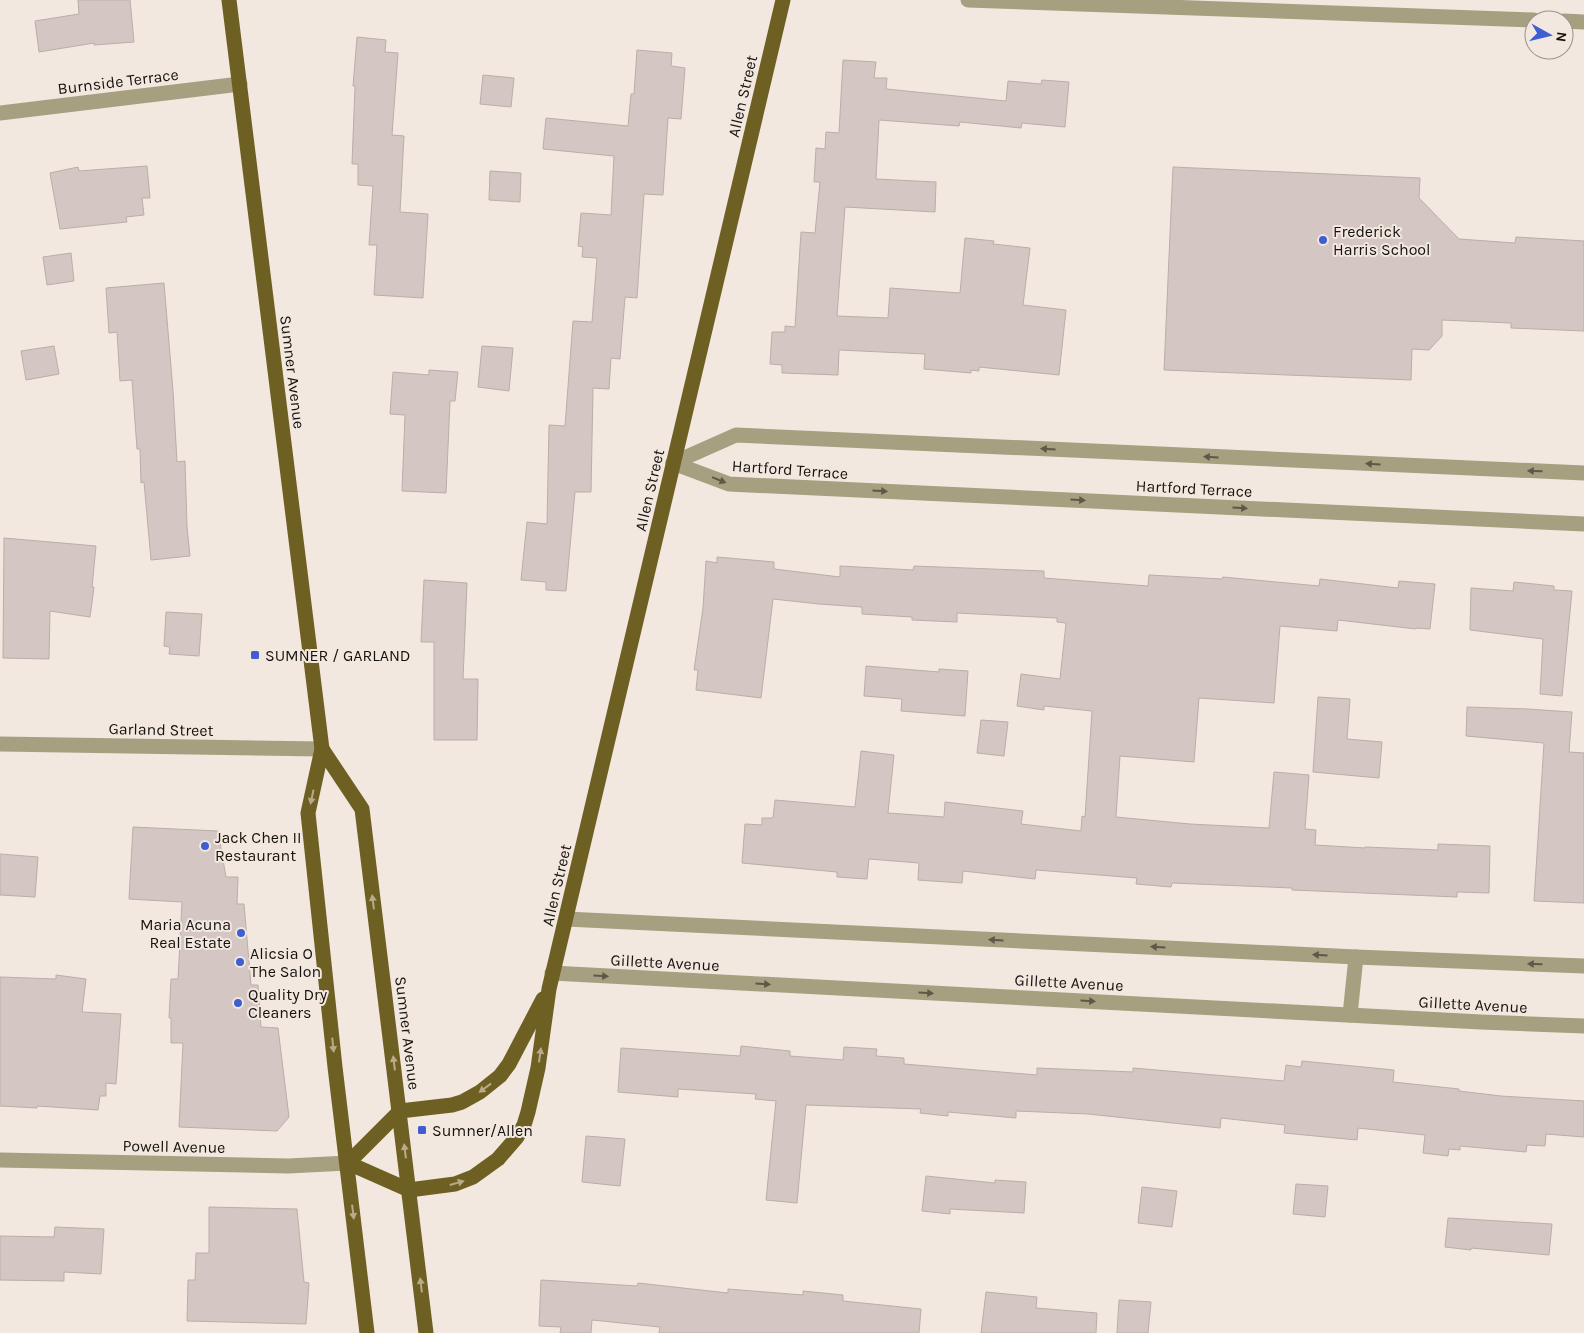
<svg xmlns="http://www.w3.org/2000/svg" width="1584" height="1333" font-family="Karla,sans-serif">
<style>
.building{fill:#d4c6c2;stroke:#bbada9}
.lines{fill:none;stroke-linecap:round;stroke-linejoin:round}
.minor{stroke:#a69f80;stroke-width:15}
.primary{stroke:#6e6023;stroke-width:15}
.oneway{fill:#5e5848}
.oneway2{fill:#b7ab8a}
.poi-dot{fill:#3f5fd1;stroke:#f2e8df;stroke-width:2}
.labels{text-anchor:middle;stroke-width:4;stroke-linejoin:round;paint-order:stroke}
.street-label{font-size:16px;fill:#16120f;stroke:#f2e8df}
.poi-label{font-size:16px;fill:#16120f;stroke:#f2e8df;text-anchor:start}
</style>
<rect width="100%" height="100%" fill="#f2e8df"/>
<!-- building -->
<g class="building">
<path d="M 78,0 L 130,0 L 134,42 L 94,45 L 94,43 L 39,52 L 35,21 L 79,14 Z"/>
<path d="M 357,37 L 386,40 L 385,52 L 398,53 L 392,135 L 404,136 L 400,212 L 428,214 L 423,298 L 374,295 L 377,245 L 369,245 L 373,186 L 358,185 L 358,164 L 352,164 L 355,86 L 353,86 Z"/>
<path d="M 637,50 L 672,53 L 671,66 L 685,68 L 681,119 L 668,118 L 663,195 L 644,194 L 637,298 L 625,297 L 620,359 L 611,358 L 609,389 L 593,388 L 591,492 L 575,492 L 566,591 L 546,590 L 546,582 L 521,580 L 527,522 L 547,524 L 549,425 L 565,426 L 573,321 L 592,322 L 597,258 L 582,257 L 583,247 L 578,246 L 581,213 L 611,215 L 614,156 L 543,149 L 546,118 L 628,126 L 631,94 L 634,94 Z"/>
<path d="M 843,60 L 876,62 L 874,78 L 887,78 L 886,89 L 1006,101 L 1008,81 L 1041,84 L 1042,80 L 1069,82 L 1065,127 L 1022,123 L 1021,128 L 960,122 L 959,126 L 879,120 L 876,179 L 936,182 L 935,212 L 845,207 L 837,316 L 888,318 L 890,288 L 960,293 L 965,238 L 994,241 L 993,244 L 1030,248 L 1023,305 L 1066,310 L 1059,375 L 979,367 L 979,371 L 971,370 L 971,373 L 924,369 L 925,354 L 839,350 L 838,375 L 782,373 L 782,365 L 770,364 L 772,332 L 785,332 L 785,326 L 795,327 L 801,232 L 815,233 L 820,182 L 814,182 L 816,148 L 825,149 L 826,132 L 839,133 Z"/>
<path d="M 483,75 L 514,78 L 511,107 L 480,104 Z"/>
<path d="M 147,166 L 150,198 L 142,198 L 144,215 L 126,217 L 127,222 L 60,229 L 50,173 L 78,167 L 79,171 Z"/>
<path d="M 1173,167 L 1420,178 L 1419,198 L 1459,239 L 1515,243 L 1516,237 L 1584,241 L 1584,331 L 1511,328 L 1511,323 L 1442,320 L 1442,336 L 1429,350 L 1412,349 L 1411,380 L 1164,370 Z"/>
<path d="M 490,171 L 521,173 L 520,202 L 489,200 Z"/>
<path d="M 71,253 L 74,281 L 47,285 L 43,257 Z"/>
<path d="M 164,283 L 173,391 L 177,462 L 185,461 L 187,527 L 190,556 L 151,560 L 144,482 L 141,483 L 140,449 L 137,449 L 132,380 L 120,381 L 117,332 L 109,333 L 106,288 Z"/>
<path d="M 54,346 L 59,374 L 26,380 L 21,351 Z"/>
<path d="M 482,346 L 513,348 L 509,391 L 478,387 Z"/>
<path d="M 429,370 L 458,372 L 455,401 L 450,401 L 446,493 L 402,491 L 405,415 L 390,414 L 393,372 L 429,375 Z"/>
<path d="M 4,538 L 96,546 L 92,587 L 94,587 L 90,617 L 50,611 L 49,659 L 3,658 Z"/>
<path d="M 717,557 L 774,562 L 774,569 L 840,577 L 840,566 L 913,570 L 914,566 L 1044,571 L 1044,578 L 1148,586 L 1149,575 L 1222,579 L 1223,577 L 1319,586 L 1320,579 L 1398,588 L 1399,581 L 1435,584 L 1430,629 L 1417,628 L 1416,629 L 1338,620 L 1337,631 L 1280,626 L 1274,703 L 1199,698 L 1194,762 L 1120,756 L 1116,817 L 1190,824 L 1269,828 L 1274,772 L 1309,775 L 1305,829 L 1316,830 L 1315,845 L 1365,848 L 1365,847 L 1438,850 L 1438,844 L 1490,846 L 1489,893 L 1457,892 L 1457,897 L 1340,892 L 1292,890 L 1292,888 L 1172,883 L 1171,887 L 1136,884 L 1137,878 L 1036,870 L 1035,879 L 963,871 L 962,883 L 932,881 L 918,880 L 919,863 L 869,859 L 867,879 L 837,877 L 837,872 L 742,863 L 745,824 L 762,825 L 762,818 L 773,818 L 775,800 L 855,807 L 861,751 L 894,755 L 888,813 L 944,817 L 945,802 L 1023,811 L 1021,824 L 1081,831 L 1082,816 L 1085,817 L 1092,711 L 1044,706 L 1044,710 L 1017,706 L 1021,674 L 1060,679 L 1066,623 L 1057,622 L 1057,618 L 957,613 L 957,622 L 912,620 L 912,617 L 862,614 L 862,607 L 819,604 L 773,599 L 761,698 L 696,690 L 698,670 L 694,670 L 703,608 L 706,561 L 717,563 Z"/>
<path d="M 424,580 L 467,583 L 463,679 L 478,679 L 477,740 L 434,740 L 434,642 L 421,642 Z"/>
<path d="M 1514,582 L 1554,586 L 1554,590 L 1572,591 L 1562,696 L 1540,694 L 1543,639 L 1470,630 L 1471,588 L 1513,591 Z"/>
<path d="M 166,612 L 202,614 L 199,656 L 169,654 L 170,647 L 164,646 Z"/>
<path d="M 866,666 L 939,672 L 939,669 L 968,671 L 965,716 L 901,711 L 902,699 L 864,696 Z"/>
<path d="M 1318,697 L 1350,699 L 1347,739 L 1382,742 L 1379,778 L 1313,772 Z"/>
<path d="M 1467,707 L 1528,709 L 1572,712 L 1569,752 L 1584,753 L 1584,903 L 1534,901 L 1544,743 L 1466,736 Z"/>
<path d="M 981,720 L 1008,722 L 1004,756 L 977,753 Z"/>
<path d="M 133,827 L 218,831 L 226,877 L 238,877 L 237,904 L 244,904 L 251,985 L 258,985 L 261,1027 L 278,1028 L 289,1117 L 277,1131 L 179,1127 L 183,1043 L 171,1043 L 171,1018 L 169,1018 L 171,979 L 178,979 L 182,902 L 129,899 Z"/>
<path d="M 0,854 L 38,857 L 35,897 L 0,895 Z"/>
<path d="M 56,975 L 86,979 L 82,1012 L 121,1014 L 116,1084 L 106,1083 L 106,1096 L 100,1096 L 98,1110 L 37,1106 L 37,1108 L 0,1106 L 0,977 L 56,979 Z"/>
<path d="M 741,1046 L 790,1051 L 790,1056 L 843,1060 L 844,1047 L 877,1049 L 876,1056 L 904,1058 L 904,1064 L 1037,1075 L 1037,1068 L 1133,1072 L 1133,1068 L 1284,1081 L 1286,1065 L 1301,1067 L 1302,1061 L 1394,1070 L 1393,1082 L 1459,1089 L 1459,1091 L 1501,1096 L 1584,1101 L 1584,1137 L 1546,1134 L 1545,1146 L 1527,1145 L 1526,1152 L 1460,1146 L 1460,1150 L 1449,1149 L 1448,1156 L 1423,1153 L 1425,1135 L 1358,1128 L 1357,1140 L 1284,1133 L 1285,1125 L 1221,1118 L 1220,1128 L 1088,1114 L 1016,1111 L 1016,1118 L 948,1112 L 948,1116 L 920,1113 L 921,1109 L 806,1105 L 797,1203 L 766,1200 L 776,1101 L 755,1099 L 756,1094 L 678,1089 L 678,1097 L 618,1092 L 621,1048 L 740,1056 Z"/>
<path d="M 586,1136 L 625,1139 L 620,1186 L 582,1182 Z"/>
<path d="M 926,1176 L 995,1183 L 995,1180 L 1026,1182 L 1024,1213 L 950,1209 L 950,1214 L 922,1211 Z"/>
<path d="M 1296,1184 L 1328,1186 L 1325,1217 L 1293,1214 Z"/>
<path d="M 1142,1187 L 1177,1191 L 1172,1227 L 1138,1223 Z"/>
<path d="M 209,1207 L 297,1209 L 304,1282 L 309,1283 L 306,1324 L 187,1321 L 188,1280 L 195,1280 L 196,1253 L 209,1253 Z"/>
<path d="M 1448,1218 L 1552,1224 L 1549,1255 L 1471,1248 L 1471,1250 L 1445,1247 Z"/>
<path d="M 55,1227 L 104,1229 L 101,1274 L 64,1272 L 64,1281 L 0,1280 L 0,1236 L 54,1237 Z"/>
<path d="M 541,1280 L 637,1286 L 638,1283 L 728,1293 L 728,1289 L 803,1295 L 803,1291 L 843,1295 L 843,1301 L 921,1309 L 919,1333 L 659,1333 L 660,1327 L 592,1320 L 591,1333 L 560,1333 L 561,1327 L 539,1326 Z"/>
<path d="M 986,1292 L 1037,1297 L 1036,1308 L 1097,1313 L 1096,1333 L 981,1333 Z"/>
<path d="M 1119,1300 L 1151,1302 L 1148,1333 L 1117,1333 Z"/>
</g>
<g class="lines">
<!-- minor -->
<g class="minor">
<path d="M 968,0 L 1534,20"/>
<path d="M 1564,21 L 1584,22"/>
<path d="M 0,113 L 240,84"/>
<path d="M 673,463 L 736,435 L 1584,473"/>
<path d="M 673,463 L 729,484 L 1584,524"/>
<path d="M 0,744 L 322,749"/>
<path d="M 566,919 L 1356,957 L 1584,966"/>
<path d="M 552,973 L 1481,1022 L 1584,1026"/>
<path d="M 1350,1015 L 1356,957"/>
<path d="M 0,1160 L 288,1166 L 348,1163"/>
</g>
<!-- primary -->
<g class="primary">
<path d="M 229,0 L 322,749 L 308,813 L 335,1067 L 367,1333"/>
<path d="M 322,749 L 362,809 L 426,1333"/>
<path d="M 348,1163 L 409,1190 L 455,1184 L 473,1177 L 498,1159 L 517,1137 L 524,1125 L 528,1112 L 538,1068 L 549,989 L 783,0"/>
<path d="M 348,1163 L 400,1111 L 452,1105 L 462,1102 L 480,1092 L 500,1076 L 509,1064 L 543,999"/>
</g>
</g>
<!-- one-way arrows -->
<defs><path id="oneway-solid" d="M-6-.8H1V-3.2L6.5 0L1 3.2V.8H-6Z" transform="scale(1.25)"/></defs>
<g class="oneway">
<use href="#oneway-solid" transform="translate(1048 449) rotate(-177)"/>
<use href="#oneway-solid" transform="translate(1211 457) rotate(-177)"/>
<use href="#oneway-solid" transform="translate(1373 464) rotate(-177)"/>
<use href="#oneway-solid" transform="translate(1535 471) rotate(-178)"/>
<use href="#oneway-solid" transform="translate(719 480) rotate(22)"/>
<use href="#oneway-solid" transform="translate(880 491) rotate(3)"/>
<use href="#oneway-solid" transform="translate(1078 500) rotate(3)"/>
<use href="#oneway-solid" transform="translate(1240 508) rotate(3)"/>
<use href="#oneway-solid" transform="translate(996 940) rotate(-177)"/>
<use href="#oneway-solid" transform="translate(1158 947) rotate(-177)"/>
<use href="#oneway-solid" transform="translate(1320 955) rotate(-177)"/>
<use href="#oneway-solid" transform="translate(1535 964) rotate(-178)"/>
<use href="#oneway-solid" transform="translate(601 976) rotate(3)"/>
<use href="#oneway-solid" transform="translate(763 984) rotate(3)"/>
<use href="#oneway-solid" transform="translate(926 993) rotate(3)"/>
<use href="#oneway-solid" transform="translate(1088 1001) rotate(3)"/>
</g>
<g class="oneway2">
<use href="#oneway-solid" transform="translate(312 797) rotate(102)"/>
<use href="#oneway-solid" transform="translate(373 902) rotate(-97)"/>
<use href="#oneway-solid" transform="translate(333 1045) rotate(84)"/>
<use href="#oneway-solid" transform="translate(540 1055) rotate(-82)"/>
<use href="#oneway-solid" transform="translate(394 1063) rotate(-97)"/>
<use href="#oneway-solid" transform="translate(485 1088) rotate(144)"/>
<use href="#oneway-solid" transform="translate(405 1151) rotate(-97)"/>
<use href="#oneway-solid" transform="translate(457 1183) rotate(-16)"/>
<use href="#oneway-solid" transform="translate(353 1212) rotate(83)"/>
<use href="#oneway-solid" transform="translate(421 1285) rotate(-97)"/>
</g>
<!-- markers -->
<g class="poi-dot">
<circle cx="1323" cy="240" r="5"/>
<rect x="250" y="650" width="10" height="10" rx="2.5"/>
<circle cx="205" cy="846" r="5"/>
<circle cx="241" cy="933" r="5"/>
<circle cx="240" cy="962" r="5"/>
<circle cx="238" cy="1003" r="5"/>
<rect x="417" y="1125" width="10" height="10" rx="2.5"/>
</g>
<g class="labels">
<!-- street labels -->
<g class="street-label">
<text transform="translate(118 81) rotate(-7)" y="6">Burnside Terrace</text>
<text transform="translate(742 96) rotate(-77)" y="6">Allen Street</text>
<text transform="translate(293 372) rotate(83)" y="6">Sumner Avenue</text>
<text transform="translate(790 469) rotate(4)" y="6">Hartford Terrace</text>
<text transform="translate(1194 488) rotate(3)" y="6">Hartford Terrace</text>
<text transform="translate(649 490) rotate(-77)" y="6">Allen Street</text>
<text transform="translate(161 729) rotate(1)" y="6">Garland Street</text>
<text transform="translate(556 885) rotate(-77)" y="6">Allen Street</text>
<text transform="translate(665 962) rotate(3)" y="6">Gillette Avenue</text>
<text transform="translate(1069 982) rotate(3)" y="6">Gillette Avenue</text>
<text transform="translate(1473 1004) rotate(3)" y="6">Gillette Avenue</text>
<text transform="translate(408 1033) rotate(83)" y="6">Sumner Avenue</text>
<text transform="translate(174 1146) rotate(1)" y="6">Powell Avenue</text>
</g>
<!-- poi labels -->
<g class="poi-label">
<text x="1333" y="237">Frederick<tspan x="1333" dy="18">Harris School</tspan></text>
<text x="265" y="661">SUMNER / GARLAND</text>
<text x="215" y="843">Jack Chen II<tspan x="215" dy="18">Restaurant</tspan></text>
<text x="231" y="930" text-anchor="end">Maria Acuna<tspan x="231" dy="18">Real Estate</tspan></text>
<text x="250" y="959">Alicsia O<tspan x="250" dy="18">The Salon</tspan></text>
<text x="248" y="1000">Quality Dry<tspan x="248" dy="18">Cleaners</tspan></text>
<text x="432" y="1136">Sumner/Allen</text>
</g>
</g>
<!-- north arrow -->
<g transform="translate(1549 35) rotate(98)"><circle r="24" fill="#f2e8df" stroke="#9a928c"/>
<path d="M0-4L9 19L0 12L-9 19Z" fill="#3f5fd1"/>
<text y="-8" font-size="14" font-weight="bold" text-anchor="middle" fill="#16120f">N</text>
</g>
</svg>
